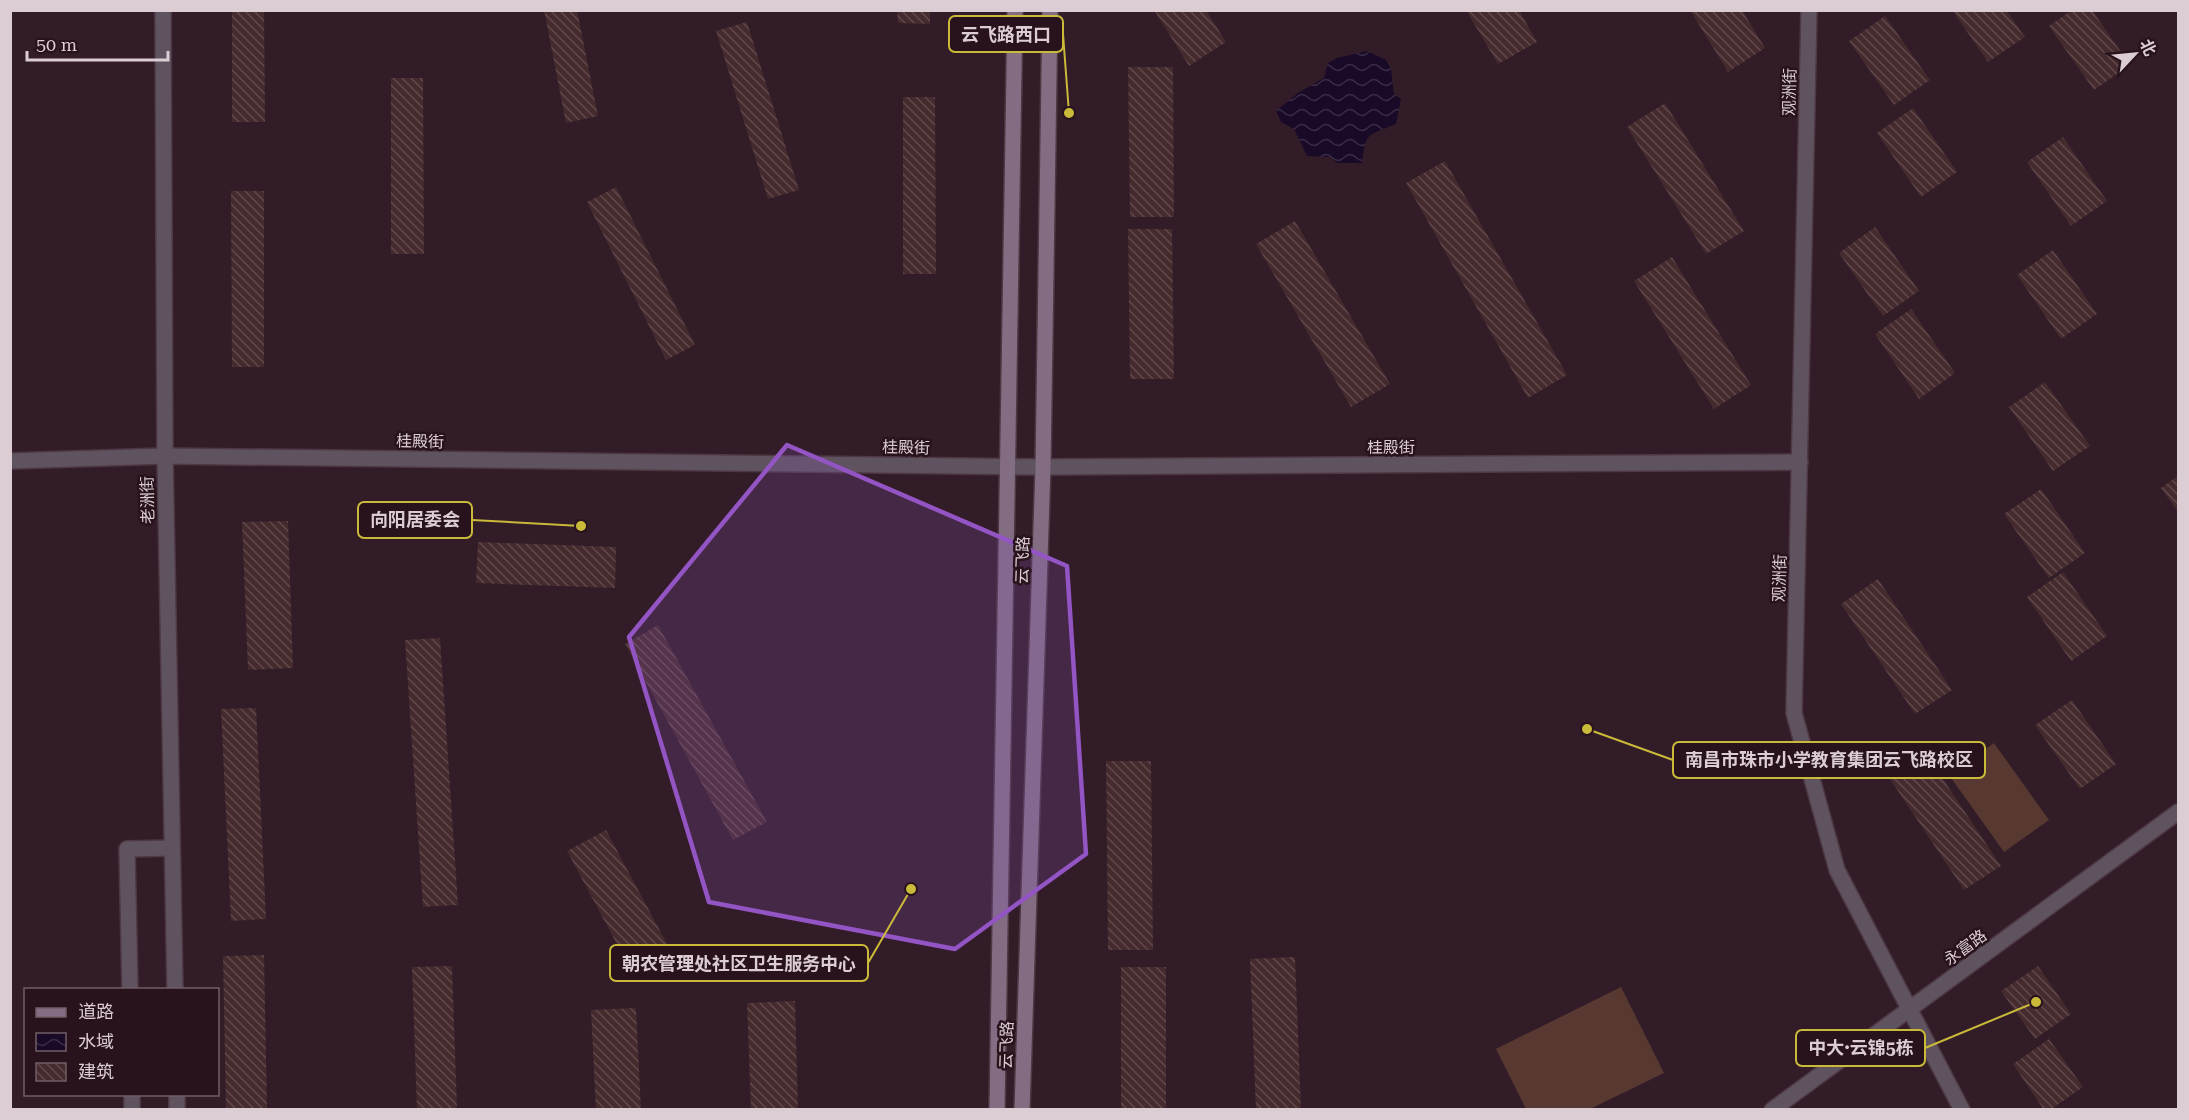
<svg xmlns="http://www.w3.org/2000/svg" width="2189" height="1120" font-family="'Roboto Serif','Noto Sans SC',serif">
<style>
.pitch{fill:#573931}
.water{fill:url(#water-waves)}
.building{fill:url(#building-back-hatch)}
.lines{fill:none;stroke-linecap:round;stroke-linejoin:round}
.minor-casing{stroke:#4d3843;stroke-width:18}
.tertiary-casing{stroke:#4d3843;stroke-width:18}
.secondary-casing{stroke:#4d3843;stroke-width:18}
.minor{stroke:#605360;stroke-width:15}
.tertiary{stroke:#605360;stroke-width:15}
.secondary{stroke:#826d82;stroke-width:15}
.marked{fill:#9354c4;fill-opacity:0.2;stroke:#9354c4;stroke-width:4.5;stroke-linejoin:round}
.labels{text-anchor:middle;stroke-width:5;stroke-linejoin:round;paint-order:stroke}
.street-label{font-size:16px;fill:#dcccd3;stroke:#28131d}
.leader{fill:none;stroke:#caba3a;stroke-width:2}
.callout-dot{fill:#caba3a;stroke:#28131d;stroke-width:2}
.callout{fill:#28131d;stroke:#caba3a;stroke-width:2}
.callout-label{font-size:18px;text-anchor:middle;font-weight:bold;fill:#dcccd3}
</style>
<defs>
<pattern id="water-waves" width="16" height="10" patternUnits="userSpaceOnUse" patternTransform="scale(1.5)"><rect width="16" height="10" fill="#190a28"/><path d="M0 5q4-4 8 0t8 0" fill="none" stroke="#3a2c46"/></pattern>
<pattern id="building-back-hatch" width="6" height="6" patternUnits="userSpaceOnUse" patternTransform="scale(1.5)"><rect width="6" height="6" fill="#452b2e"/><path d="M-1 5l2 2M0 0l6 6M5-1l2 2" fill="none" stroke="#5f494b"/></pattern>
</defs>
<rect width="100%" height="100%" fill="#321c27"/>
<!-- pitch -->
<g class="pitch">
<path d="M 1994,743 L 2049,820 L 2004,852 L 1949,775 Z"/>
<path d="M 1621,987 L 1664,1073 L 1590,1109 L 1526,1109 L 1496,1049 Z"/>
</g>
<!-- water -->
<path class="water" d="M 1367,51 L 1386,60 L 1391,69 L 1394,94 L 1401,99 L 1396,124 C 1368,136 1366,130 1362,163 L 1337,163 L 1330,157 L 1307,156 L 1294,129 L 1281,122 L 1276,111 L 1298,93 L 1324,78 L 1328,63 L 1337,58 Z"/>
<!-- building -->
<g class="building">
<path d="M 232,10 L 264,10 L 265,122 L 232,122 Z"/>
<path d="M 544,10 L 577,10 L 598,116 L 566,123 Z"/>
<path d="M 897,10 L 930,10 L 930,24 L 898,23 Z"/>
<path d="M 1154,10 L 1206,10 L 1226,42 L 1189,66 Z"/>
<path d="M 1466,10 L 1519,10 L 1537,42 L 1498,64 Z"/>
<path d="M 1690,10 L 1742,10 L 1765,48 L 1728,72 Z"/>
<path d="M 1952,10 L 2006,10 L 2025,37 L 1988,62 Z"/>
<path d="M 2072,10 L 2092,10 L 2130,65 L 2094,90 L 2049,26 Z"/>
<path d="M 1885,16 L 1930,80 L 1894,105 L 1849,41 Z"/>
<path d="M 747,22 L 799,190 L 768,199 L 716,31 Z"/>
<path d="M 1128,67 L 1173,67 L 1174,217 L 1130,217 Z"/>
<path d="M 391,78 L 423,78 L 424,254 L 391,254 Z"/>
<path d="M 903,97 L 935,97 L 936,274 L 903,274 Z"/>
<path d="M 1665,103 L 1744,231 L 1706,254 L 1627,127 Z"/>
<path d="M 1913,108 L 1957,172 L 1921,197 L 1877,133 Z"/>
<path d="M 2063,137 L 2107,201 L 2071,226 L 2027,162 Z"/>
<path d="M 1445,161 L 1567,375 L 1528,398 L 1406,183 Z"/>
<path d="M 616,187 L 695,345 L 666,360 L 587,202 Z"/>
<path d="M 231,191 L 264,191 L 264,367 L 232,367 Z"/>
<path d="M 1295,221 L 1390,384 L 1351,407 L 1256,244 Z"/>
<path d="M 1875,227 L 1919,291 L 1883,316 L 1839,253 Z"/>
<path d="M 1128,229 L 1172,229 L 1174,379 L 1130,379 Z"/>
<path d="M 2053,250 L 2097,314 L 2061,339 L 2017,275 Z"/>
<path d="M 1672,257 L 1751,385 L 1714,409 L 1634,281 Z"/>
<path d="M 1911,309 L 1955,373 L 1919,399 L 1875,334 Z"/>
<path d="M 2045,382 L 2090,446 L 2053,471 L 2009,407 Z"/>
<path d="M 2178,476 L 2178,512 L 2161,488 Z"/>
<path d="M 2041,489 L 2085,553 L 2049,578 L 2004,514 Z"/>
<path d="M 288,521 L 293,668 L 248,670 L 242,522 Z"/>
<path d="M 478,542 L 616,547 L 615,588 L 476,583 Z"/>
<path d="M 2063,572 L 2107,636 L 2071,661 L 2027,597 Z"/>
<path d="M 1878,579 L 1952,690 L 1915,714 L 1841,604 Z"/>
<path d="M 658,625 L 767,822 L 733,840 L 625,644 Z"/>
<path d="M 440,638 L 458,905 L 423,907 L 405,640 Z"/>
<path d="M 2072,700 L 2116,764 L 2080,789 L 2035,725 Z"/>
<path d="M 256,708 L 266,919 L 231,921 L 221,709 Z"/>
<path d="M 1927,755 L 2001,866 L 1964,890 L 1890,779 Z"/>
<path d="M 1106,761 L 1151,761 L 1153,950 L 1108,950 Z"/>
<path d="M 606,830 L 672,953 L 633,974 L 567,851 Z"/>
<path d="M 264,955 L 267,1110 L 226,1110 L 223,956 Z"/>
<path d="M 1295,957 L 1301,1110 L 1256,1110 L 1250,959 Z"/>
<path d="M 452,966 L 457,1110 L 417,1110 L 412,967 Z"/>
<path d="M 2038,966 L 2071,1014 L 2035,1039 L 2001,991 Z"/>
<rect x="1121" y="967" width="45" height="143"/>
<path d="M 795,1001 L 798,1110 L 751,1110 L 747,1003 Z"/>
<path d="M 636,1008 L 641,1110 L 596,1110 L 591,1010 Z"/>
<path d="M 2049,1039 L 2083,1087 L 2050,1110 L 2044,1110 L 2013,1064 Z"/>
</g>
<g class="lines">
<defs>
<g id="minor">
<path d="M 163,10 L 165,456 L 175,990"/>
<path d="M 1809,10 L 1794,713 L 1837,870 L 1962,1110"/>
<path d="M 10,461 L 165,456 L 1043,467 L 1800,462"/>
<path d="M 130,990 L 127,849 L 172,848"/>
<path d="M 132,1094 L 132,1110"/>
<path d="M 177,1094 L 177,1110"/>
</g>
<path id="tertiary" d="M 1772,1110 L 2178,812"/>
<g id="secondary">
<path d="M 997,1110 L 1015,10"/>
<path d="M 1022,1110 L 1043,467 L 1050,10"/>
</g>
</defs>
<!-- minor casing -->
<use href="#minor" class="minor-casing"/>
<!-- tertiary casing -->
<use href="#tertiary" class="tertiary-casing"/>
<!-- secondary casing -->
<use href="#secondary" class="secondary-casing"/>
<!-- minor -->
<use href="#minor" class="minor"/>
<!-- tertiary -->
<use href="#tertiary" class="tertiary"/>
<!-- secondary -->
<use href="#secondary" class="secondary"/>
</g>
<!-- marked area -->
<path class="marked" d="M 787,445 L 1067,566 L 1086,854 L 955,949 L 709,902 L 629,637 Z"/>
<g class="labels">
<!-- street labels -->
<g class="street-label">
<text transform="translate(1789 92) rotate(-89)" y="6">观洲街</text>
<text transform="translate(420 441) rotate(1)" y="6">桂殿街</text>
<text transform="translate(906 447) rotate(1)" y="6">桂殿街</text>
<text x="1391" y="453">桂殿街</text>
<text transform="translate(147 500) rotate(-91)" y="6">老洲街</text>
<text transform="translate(1022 560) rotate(-88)" y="6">云飞路</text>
<text transform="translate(1779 578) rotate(-88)" y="6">观洲街</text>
<text transform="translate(1965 947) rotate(-36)" y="6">永富路</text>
<text transform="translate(1006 1045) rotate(-88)" y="6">云飞路</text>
</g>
</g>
<!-- callouts -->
<path class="leader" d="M1069 113L1063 34M581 526L472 520M1587 729L1673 760M911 889L868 963M2036 1002L1925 1048"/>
<g class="callout-dot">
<circle cx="1069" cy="113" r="6"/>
<circle cx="581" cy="526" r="6"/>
<circle cx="1587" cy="729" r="6"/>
<circle cx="911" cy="889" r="6"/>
<circle cx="2036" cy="1002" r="6"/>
</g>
<g class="callout">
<rect x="949" y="16" width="114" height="36" rx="6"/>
<rect x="358" y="502" width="114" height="36" rx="6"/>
<rect x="1673" y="742" width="312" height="36" rx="6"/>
<rect x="610" y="945" width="258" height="36" rx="6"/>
<rect x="1796" y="1030" width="129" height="36" rx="6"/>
</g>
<g class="callout-label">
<text x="1006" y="41">云飞路西口</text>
<text x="415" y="526">向阳居委会</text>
<text x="1829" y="766">南昌市珠市小学教育集团云飞路校区</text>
<text x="739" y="970">朝农管理处社区卫生服务中心</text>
<text x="1861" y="1054">中大·云锦5栋</text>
</g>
<!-- border -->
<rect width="2189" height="1120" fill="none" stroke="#dcccd3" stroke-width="24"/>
<!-- legend -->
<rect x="24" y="988" width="195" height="108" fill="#28131d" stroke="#705d66" stroke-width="1.5"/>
<rect x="36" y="1008" width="30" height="9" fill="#826d82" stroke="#705d66" stroke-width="1.5"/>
<text x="78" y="1018" font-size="18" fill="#dcccd3">道路</text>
<rect x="36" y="1033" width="30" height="18" fill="url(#water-waves)" stroke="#705d66" stroke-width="1.5"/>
<text x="78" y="1048" font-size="18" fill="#dcccd3">水域</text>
<rect x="36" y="1063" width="30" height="18" fill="url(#building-back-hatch)" stroke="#705d66" stroke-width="1.5"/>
<text x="78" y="1078" font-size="18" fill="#dcccd3">建筑</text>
<!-- north arrow -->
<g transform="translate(2135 54) rotate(64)" stroke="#28131d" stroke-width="4.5" paint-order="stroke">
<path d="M0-4.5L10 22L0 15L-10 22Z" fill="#dcccd3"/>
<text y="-9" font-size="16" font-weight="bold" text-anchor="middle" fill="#dcccd3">北</text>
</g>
<!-- scale -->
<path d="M27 51v9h141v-9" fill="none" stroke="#dcccd3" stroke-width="3"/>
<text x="36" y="51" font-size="18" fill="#dcccd3" stroke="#28131d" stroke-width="4.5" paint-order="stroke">50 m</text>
</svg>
